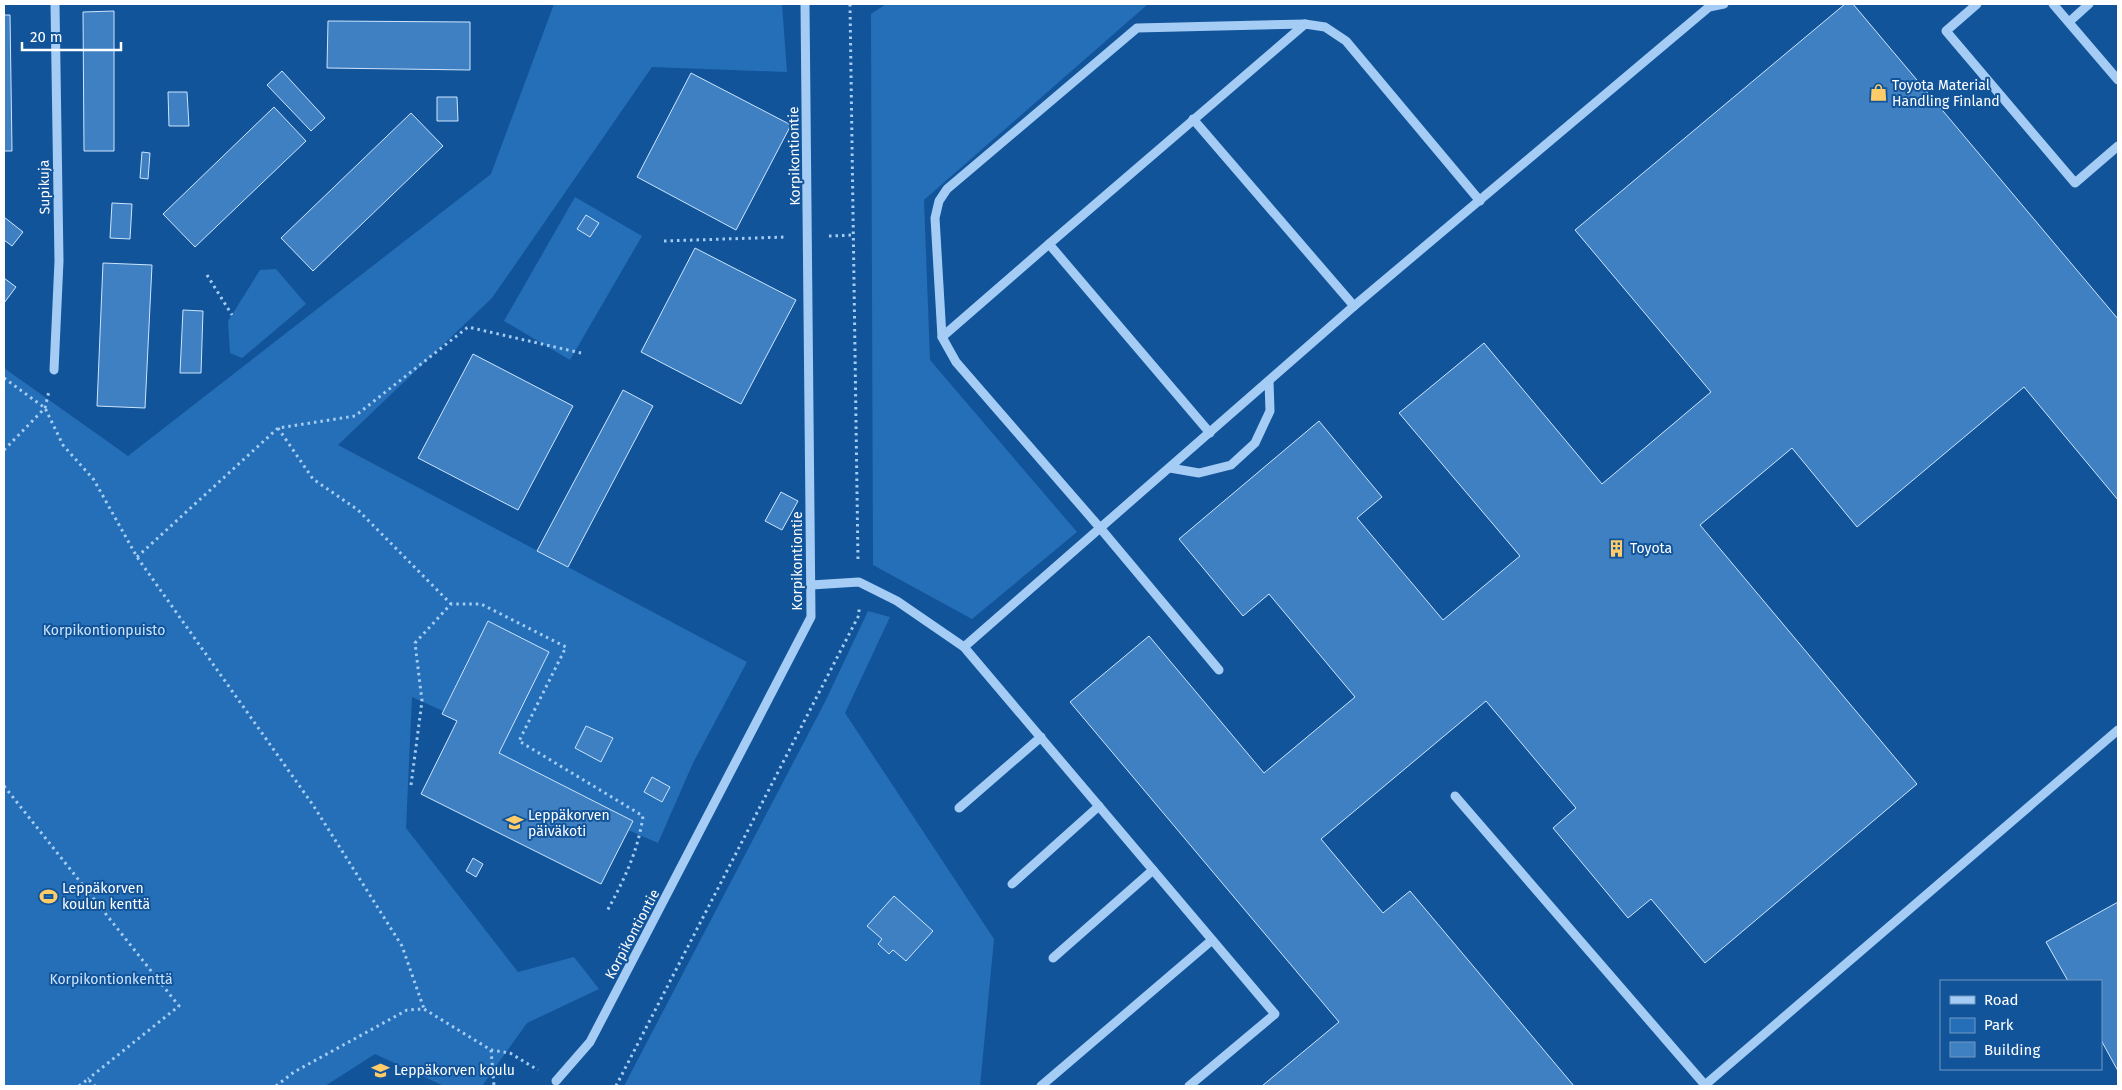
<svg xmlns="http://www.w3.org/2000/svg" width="2122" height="1090" font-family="'Fira Sans',sans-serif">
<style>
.green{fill:#256fb8}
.building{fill:#3f80c3;stroke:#cde5fe}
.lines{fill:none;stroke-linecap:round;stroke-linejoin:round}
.path{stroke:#a5ccf4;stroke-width:3;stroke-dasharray:2.5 4;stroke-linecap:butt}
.minor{stroke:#a5ccf4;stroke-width:9}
.labels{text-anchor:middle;stroke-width:4;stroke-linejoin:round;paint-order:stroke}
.poi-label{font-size:14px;fill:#fff;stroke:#12549a;text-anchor:start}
.street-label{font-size:14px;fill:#fff;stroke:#12549a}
.park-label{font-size:14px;fill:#cde5fe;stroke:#12549a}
</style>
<rect width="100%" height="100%" fill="#12549a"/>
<!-- green -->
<g class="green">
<path d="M 554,4 L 782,4 L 787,72 L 652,67 L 492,298 L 338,445 L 747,662 L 693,763 L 658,843 L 628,830 L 632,820 L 499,753 L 549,652 L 488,621 L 443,711 L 412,697 L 406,828 L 518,972 L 574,957 L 599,989 L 527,1023 L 482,1086 L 444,1086 L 375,1054 L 325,1086 L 4,1086 L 4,368 L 128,456 L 491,174 Z"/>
<path d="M 886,4 L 1148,4 L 924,200 L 930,360 L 1077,532 L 972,619 L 873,565 L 871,14 Z"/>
<path d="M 575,197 L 642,236 L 570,360 L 504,321 Z"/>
<path d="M 276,269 L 306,304 L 242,358 L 230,353 L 228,321 L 260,270 Z"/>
<path d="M 868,611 L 890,617 L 845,713 L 994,939 L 980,1086 L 624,1086 L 825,702 Z"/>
</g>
<!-- building -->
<g class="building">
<path d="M 1845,4 L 1853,4 L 2118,319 L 2118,500 L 2024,387 L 1857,527 L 1792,448 L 1700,525 L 1917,784 L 1705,963 L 1651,899 L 1628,918 L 1553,828 L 1576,808 L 1486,701 L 1321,839 L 1383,913 L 1410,891 L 1574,1086 L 1262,1086 L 1339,1022 L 1070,702 L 1149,636 L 1264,773 L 1355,697 L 1269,594 L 1243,616 L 1179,539 L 1319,421 L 1382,497 L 1357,518 L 1443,620 L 1520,556 L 1399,413 L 1484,343 L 1602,484 L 1711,392 L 1575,230 Z"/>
<path d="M 114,11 L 114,151 L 84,151 L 83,12 Z"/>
<path d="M 4,15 L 10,15 L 12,151 L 4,151 Z"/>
<path d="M 328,21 L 470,22 L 470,70 L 327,68 Z"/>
<path d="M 282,71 L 325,118 L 311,131 L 267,85 Z"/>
<path d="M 691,73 L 791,125 L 736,230 L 637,177 Z"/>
<path d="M 168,92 L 187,92 L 189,126 L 169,126 Z"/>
<path d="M 437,97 L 457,97 L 458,121 L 437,121 Z"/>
<path d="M 274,107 L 306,141 L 195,247 L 163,214 Z"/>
<path d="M 411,113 L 443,146 L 313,271 L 281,238 Z"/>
<path d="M 142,152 L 150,153 L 148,179 L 140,178 Z"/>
<path d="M 112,203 L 132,204 L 130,239 L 110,238 Z"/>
<path d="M 586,215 L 599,223 L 590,237 L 577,229 Z"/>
<path d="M 4,217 L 23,232 L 12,246 L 4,240 Z"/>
<path d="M 695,248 L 796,300 L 741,404 L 641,352 Z"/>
<path d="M 103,263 L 152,265 L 145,408 L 97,406 Z"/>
<path d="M 4,278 L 16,287 L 4,303 Z"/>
<path d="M 183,310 L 203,311 L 201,373 L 180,373 Z"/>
<path d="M 473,354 L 573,406 L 518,510 L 418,458 Z"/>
<path d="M 623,390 L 653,406 L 568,567 L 537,551 Z"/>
<path d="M 781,492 L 798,501 L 782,530 L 765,521 Z"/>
<path d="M 488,621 L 549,652 L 499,753 L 633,821 L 601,884 L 421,794 L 457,721 L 442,714 Z"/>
<path d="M 586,726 L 613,738 L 601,762 L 575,748 Z"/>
<path d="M 652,777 L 670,787 L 662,802 L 644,792 Z"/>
<path d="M 473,858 L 483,864 L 476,877 L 466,871 Z"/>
<path d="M 894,896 L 933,931 L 906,961 L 893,950 L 889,954 L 878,944 L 882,939 L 867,926 Z"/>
<path d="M 2118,902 L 2118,1071 L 2101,1040 L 2101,981 L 2068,981 L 2046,942 Z"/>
</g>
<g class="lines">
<!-- path -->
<g class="path">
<path d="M 850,4 L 858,561"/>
<path d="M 829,236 L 854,235"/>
<path d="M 664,241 L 786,237"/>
<path d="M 207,275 L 232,315"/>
<path d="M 4,378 L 45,408 L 63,445 L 94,480 L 137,557 L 313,805 L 402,946 L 424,1009"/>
<path d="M 278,428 L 313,479 L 358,510 L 451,604"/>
<path d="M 4,450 L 45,408 L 49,391"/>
<path d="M 137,557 L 278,428 L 355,416 L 468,327 L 581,353"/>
<path d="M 411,785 L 422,701 L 415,643 L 451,604 L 481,604 L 566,647 L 519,741 L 643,816 C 638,852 623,882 606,913"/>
<path d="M 4,786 L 179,1006 L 88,1079"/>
<path d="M 491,1050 L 494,1086"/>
<path d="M 79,1086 L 88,1079 L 95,1086"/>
<path d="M 276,1086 L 294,1072 L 407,1010 L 424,1009 L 491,1050 L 510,1053 L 538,1070"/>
<path d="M 616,1086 L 859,615 L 859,607"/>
</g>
<!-- minor -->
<g class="minor">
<path d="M 1977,4 L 1946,31 L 2075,183 L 2118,146"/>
<path d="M 2053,4 L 2118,80"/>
<path d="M 2069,22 L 2089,4"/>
<path d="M 1193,119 L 1354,306"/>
<path d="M 1049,244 L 1305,24"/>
<path d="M 942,337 L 1049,244 L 1210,433"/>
<path d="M 54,370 L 59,261 L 55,4"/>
<path d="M 1170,468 L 1199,473 L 1231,465 L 1255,443 L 1270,411 L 1269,381"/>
<path d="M 811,585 L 859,582 L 897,601 L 964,647 L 1275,1014 L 1189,1086"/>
<path d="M 964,647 L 1354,306 L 1709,7 L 1724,4"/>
<path d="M 1219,670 L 1101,529 L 956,362 L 942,337 L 935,218 L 939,201 L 947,189 L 1137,28 L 1305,24 L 1325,27 L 1346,41 L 1480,201"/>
<path d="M 1455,796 L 1705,1085 L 2118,730"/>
<path d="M 959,808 L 1041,737"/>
<path d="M 1012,884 L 1099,806"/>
<path d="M 1053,958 L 1153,870"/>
<path d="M 556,1081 L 590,1042 L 811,617 L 805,4"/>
<path d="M 1041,1086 L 1212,940"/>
</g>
</g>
<!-- icons -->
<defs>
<symbol id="shop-bare" viewBox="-9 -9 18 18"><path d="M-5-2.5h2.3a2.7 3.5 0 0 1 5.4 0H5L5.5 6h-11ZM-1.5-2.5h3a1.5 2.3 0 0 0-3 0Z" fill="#ffcc68" stroke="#12549a" stroke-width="2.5" paint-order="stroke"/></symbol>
<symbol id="building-bare" viewBox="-9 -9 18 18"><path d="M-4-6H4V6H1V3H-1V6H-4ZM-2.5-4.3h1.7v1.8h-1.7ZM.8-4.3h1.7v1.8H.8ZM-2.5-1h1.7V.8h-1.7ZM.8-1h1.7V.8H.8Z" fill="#ffcc68" stroke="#12549a" stroke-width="2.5" paint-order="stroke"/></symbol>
<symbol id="school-bare" viewBox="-9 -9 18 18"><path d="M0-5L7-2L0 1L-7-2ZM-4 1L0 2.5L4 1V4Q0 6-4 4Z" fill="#ffcc68" stroke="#12549a" stroke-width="2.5" paint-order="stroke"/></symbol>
<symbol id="stadium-bare" viewBox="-9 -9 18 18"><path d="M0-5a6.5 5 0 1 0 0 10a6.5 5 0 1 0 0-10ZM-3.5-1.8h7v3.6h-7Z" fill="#ffcc68" stroke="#12549a" stroke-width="2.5" paint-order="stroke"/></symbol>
</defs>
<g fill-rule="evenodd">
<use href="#shop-bare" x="1866" y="80" width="25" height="25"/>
<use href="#building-bare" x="1604" y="536" width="25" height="25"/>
<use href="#school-bare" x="502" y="810" width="25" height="25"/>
<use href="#stadium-bare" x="36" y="884" width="25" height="25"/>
<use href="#school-bare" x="368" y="1058" width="25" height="25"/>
</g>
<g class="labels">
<!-- poi labels -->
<g class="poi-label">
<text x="1892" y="90">Toyota Material<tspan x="1892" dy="16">Handling Finland</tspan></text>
<text x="1630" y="553">Toyota</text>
<text x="528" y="820">Leppäkorven<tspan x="528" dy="16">päiväkoti</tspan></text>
<text x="62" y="893">Leppäkorven<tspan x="62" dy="16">koulun kenttä</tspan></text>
<text x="394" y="1075">Leppäkorven koulu</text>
</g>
<!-- street labels -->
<g class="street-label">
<text transform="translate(794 156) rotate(-91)" y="5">Korpikontiontie</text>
<text transform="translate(44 187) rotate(-91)" y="5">Supikuja</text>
<text transform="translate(797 561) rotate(-90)" y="5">Korpikontiontie</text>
<text transform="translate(632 934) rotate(-62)" y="5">Korpikontiontie</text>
</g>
<!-- park labels -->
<g class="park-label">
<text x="104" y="635">Korpikontionpuisto</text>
<text x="111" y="984">Korpikontionkenttä</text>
</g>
</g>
<!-- border -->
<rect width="2122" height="1090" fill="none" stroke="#ffffff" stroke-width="10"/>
<!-- legend -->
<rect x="1940" y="980" width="162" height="90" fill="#12549a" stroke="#7198c2"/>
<rect x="1950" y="996" width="25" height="8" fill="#a5ccf4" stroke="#7198c2"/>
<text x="1984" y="1005" font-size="15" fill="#ffffff">Road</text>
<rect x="1950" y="1018" width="25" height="15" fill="#256fb8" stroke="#7198c2"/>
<text x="1984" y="1030" font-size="15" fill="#ffffff">Park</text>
<rect x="1950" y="1042" width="25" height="15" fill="#3f80c3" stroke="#7198c2"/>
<text x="1984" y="1055" font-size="15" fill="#ffffff">Building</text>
<!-- scale -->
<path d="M22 42v8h99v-8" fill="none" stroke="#ffffff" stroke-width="2.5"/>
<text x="30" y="42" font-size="15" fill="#ffffff" stroke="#12549a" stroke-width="4" paint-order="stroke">20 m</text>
</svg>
